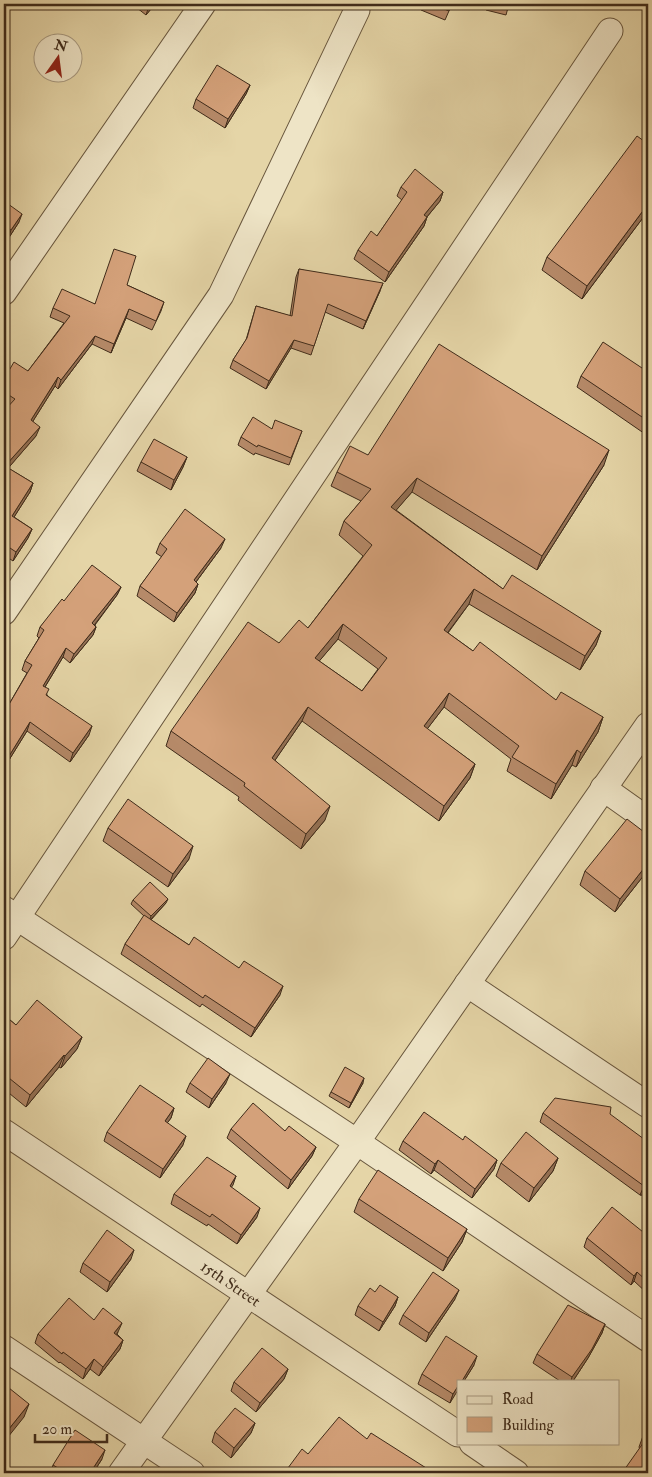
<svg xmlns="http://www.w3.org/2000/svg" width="652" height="1477" font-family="'IM FELL Double Pica',serif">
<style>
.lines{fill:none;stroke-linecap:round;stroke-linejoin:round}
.minor-casing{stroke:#68563d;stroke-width:27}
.minor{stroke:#eee4c6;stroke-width:25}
.wall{fill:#b68a69;stroke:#3f2b1a;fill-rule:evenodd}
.shaded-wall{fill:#947155;stroke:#3f2b1a}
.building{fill:#d4a17a;stroke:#3f2b1a;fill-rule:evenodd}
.labels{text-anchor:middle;stroke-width:5;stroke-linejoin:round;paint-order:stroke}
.street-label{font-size:16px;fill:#3f2b1a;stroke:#eee4c6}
</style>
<rect width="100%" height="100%" fill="#e5d5a7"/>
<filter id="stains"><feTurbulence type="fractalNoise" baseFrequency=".004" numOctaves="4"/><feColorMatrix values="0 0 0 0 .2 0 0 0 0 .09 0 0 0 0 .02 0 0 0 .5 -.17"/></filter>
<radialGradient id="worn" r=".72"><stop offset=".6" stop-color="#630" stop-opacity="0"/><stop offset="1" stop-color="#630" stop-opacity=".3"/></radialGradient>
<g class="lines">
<defs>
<g id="minor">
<path d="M 4,292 L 203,4"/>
<path d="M 4,612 L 221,295 L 357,10"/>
<path d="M 603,788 L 648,820"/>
<path d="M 4,909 L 357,1142 L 648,1339"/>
<path d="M 4,937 L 610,31"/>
<path d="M 467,984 L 648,1105"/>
<path d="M 4,1132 L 458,1434"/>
<path d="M 4,1348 L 192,1473"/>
<path d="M 472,1443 L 516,1473"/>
<path d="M 121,1473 L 357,1142 L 648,725"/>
</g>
</defs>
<!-- minor casing -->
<use href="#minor" class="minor-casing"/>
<!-- minor -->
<use href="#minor" class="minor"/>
</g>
<!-- wall -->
<g class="wall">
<path d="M 132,4 L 155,4 L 146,15 Z"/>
<path d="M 274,4 L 282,4 L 281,7 Z"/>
<path d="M 423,4 L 452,4 L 445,20 L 421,10 Z"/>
<path d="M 487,4 L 509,4 L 506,15 L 486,10 Z"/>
<path d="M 250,85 L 246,94 L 225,128 L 193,108 L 196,99 Z"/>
<path d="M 648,144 L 648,211 L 582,299 L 542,270 L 547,257 Z"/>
<path d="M 401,187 L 443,192 L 440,201 L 427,217 L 424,226 L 385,282 L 354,259 L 358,250 L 377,236 L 402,200 L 397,196 Z"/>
<path d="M 4,201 L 19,222 L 8,239 L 4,236 Z"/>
<path d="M 299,269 L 380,291 L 363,329 L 325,312 L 311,355 L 291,348 L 266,389 L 230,368 L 233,360 L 246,340 L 256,306 L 290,316 L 296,277 Z"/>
<path d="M 127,285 L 164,302 L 161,311 L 152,330 L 126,318 L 111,353 L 92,344 L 58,389 L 55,386 L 33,421 L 36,436 L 8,468 L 33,483 L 30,492 L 14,517 L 32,529 L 28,538 L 13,561 L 4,555 L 4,411 L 9,406 L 4,403 L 4,379 L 28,371 L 64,323 L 50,317 L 53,308 L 94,304 Z"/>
<path d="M 648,372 L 648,436 L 577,387 L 581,376 Z"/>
<path d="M 272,429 L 302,431 L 289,465 L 255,453 L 254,455 L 238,445 L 241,437 Z"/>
<path d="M 368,455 L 604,465 L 537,570 L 412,492 L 396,510 L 503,589 L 601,631 L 596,645 L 580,670 L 469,604 L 448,633 L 473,651 L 556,700 L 603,717 L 598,732 L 576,767 L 572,765 L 551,799 L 507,771 L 511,759 L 444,707 L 427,729 L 475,764 L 470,778 L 439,821 L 302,721 L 275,760 L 325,820 L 301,849 L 238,800 L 239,797 L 166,746 L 171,731 L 279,643 L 308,628 L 363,556 L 339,535 L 344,521 L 361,501 L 331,486 L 337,472 ZM 338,639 L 378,669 L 362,691 L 319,661 Z"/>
<path d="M 187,457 L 183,467 L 171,490 L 137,471 L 141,462 Z"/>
<path d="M 160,543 L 221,548 L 196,582 L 198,584 L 195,593 L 174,622 L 137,596 L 140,586 L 162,557 L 156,553 Z"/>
<path d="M 121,587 L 117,595 L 95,625 L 96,627 L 93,635 L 70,663 L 63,657 L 45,687 L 47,695 L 89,735 L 70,762 L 27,731 L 4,768 L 4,713 L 27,673 L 22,670 L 25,661 L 39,638 L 37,636 L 40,627 L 64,601 Z"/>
<path d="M 108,828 L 189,859 L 168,887 L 103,841 Z"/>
<path d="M 648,835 L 648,870 L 615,912 L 580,885 L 585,871 Z"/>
<path d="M 133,900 L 166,903 L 151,920 L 189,945 L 239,968 L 280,995 L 251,1037 L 202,1004 L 200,1007 L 121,954 L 125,944 L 144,916 L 131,904 Z"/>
<path d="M 4,1015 L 16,1025 L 82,1037 L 77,1049 L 61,1068 L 59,1067 L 26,1107 L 4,1089 Z"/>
<path d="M 190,1083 L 226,1083 L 209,1108 L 186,1092 Z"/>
<path d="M 363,1083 L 349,1108 L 329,1096 L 331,1092 Z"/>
<path d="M 174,1108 L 171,1118 L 167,1123 L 183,1145 L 160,1178 L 104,1141 L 107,1132 Z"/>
<path d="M 543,1113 L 648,1142 L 648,1195 L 640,1195 L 540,1122 Z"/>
<path d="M 231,1129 L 285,1131 L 316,1147 L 312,1156 L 288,1189 L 227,1138 Z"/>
<path d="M 463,1140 L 497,1160 L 494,1169 L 472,1198 L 434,1170 L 431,1174 L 399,1150 L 403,1141 Z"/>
<path d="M 558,1158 L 553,1171 L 529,1202 L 496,1176 L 501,1163 Z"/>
<path d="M 236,1176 L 231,1187 L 257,1217 L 237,1244 L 208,1224 L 207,1226 L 171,1204 L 174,1194 Z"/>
<path d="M 359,1199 L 467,1229 L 462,1242 L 443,1271 L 354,1212 Z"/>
<path d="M 648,1236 L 648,1294 L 634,1281 L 631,1285 L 584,1247 L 587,1238 Z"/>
<path d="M 131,1259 L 107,1292 L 80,1272 L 83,1263 Z"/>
<path d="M 398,1297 L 395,1306 L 379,1331 L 355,1315 L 358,1306 Z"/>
<path d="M 455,1299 L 426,1342 L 399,1324 L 403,1315 Z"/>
<path d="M 94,1320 L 118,1332 L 117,1334 L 123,1340 L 120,1349 L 99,1376 L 90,1369 L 83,1379 L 60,1362 L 59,1363 L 35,1343 L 38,1334 Z"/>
<path d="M 605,1324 L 602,1333 L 588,1358 L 573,1381 L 560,1381 L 533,1363 L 537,1354 Z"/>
<path d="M 474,1365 L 464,1381 L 458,1381 L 450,1403 L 418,1384 L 422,1374 Z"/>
<path d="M 288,1369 L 284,1379 L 256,1412 L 231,1391 L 234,1382 Z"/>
<path d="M 255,1423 L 251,1433 L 231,1458 L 212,1442 L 215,1432 Z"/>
<path d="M 648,1430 L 648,1473 L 639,1447 L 643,1436 Z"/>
<path d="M 102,1459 L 93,1473 L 50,1473 L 53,1465 Z"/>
</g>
<!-- shaded-wall -->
<g class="shaded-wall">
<path d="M 151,4 L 155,4 L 146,15 L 149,6 Z"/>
<path d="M 250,85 L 246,94 L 225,128 L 228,119 Z"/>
<path d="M 443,192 L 440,201 L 421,224 L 424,215 Z"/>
<path d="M 648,204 L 648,211 L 582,299 L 587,286 Z"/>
<path d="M 22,214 L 19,222 L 8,239 L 11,230 Z"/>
<path d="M 427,217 L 424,226 L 385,282 L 389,272 Z"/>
<path d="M 383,283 L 380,291 L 363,329 L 366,321 Z"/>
<path d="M 129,309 L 126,318 L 111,353 L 114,344 Z"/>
<path d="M 95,336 L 92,344 L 58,389 L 61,380 Z"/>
<path d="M 294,340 L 291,348 L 266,389 L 269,381 Z"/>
<path d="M 58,377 L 55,386 L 28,429 L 31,420 Z"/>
<path d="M 40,427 L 36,436 L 4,473 L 5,466 Z"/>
<path d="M 609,450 L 604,465 L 537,570 L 542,556 Z"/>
<path d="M 187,457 L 183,467 L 171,490 L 174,480 Z"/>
<path d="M 417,478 L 412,492 L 386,522 L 391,507 Z"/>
<path d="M 33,483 L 30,492 L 9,525 L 12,516 Z"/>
<path d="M 32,529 L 28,538 L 13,561 L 16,552 Z"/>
<path d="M 225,539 L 221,548 L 190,590 L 194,580 Z"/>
<path d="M 198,584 L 195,593 L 174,622 L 177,613 Z"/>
<path d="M 121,587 L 117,595 L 89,632 L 92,623 Z"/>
<path d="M 474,589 L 469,604 L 439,644 L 444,630 Z"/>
<path d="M 343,624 L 338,639 L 310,672 L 315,658 Z"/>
<path d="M 96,627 L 93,635 L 70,663 L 74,654 Z"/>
<path d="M 601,631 L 596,645 L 580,670 L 585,656 Z"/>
<path d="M 66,648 L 63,657 L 40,695 L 43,686 Z"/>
<path d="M 449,693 L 444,707 L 418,741 L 424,726 Z"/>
<path d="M 308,707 L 302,721 L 267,772 L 272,758 Z"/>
<path d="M 603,717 L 598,732 L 576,767 L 581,753 Z"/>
<path d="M 30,722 L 27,731 L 4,768 L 6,761 Z"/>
<path d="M 92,726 L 89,735 L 70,762 L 73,753 Z"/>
<path d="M 577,750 L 572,765 L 551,799 L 556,784 Z"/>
<path d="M 475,764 L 470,778 L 439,821 L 444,806 Z"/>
<path d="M 330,806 L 325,820 L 301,849 L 306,834 Z"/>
<path d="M 193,846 L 189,859 L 168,887 L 173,874 Z"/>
<path d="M 648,863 L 648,870 L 615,912 L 620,899 Z"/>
<path d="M 168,899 L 166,903 L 149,921 L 151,916 Z"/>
<path d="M 283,986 L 280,995 L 251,1037 L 255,1028 Z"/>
<path d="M 82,1037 L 77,1049 L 61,1068 L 65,1056 Z"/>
<path d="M 64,1055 L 59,1067 L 26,1107 L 30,1095 Z"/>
<path d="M 230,1074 L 226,1083 L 209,1108 L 212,1099 Z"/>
<path d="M 364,1078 L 363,1083 L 349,1108 L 351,1103 Z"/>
<path d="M 174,1108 L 171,1118 L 162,1130 L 165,1121 Z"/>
<path d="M 186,1136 L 183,1145 L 160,1178 L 163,1169 Z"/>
<path d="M 316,1147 L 312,1156 L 288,1189 L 291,1180 Z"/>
<path d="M 558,1158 L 553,1171 L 529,1202 L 534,1188 Z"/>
<path d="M 438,1160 L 434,1170 L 431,1174 L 435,1164 Z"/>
<path d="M 497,1160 L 494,1169 L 472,1198 L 475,1189 Z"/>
<path d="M 236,1176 L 233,1185 L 226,1195 L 230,1186 Z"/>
<path d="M 644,1186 L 648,1186 L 648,1195 L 640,1195 Z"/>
<path d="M 260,1208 L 257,1217 L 237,1244 L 241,1235 Z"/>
<path d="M 467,1229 L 462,1242 L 443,1271 L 448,1258 Z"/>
<path d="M 134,1250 L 131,1259 L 107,1292 L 110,1282 Z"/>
<path d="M 637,1272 L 634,1281 L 631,1285 L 634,1276 Z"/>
<path d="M 459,1290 L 455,1299 L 426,1342 L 429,1333 Z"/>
<path d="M 398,1297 L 395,1306 L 379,1331 L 383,1322 Z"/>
<path d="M 122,1323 L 118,1332 L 111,1342 L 114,1333 Z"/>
<path d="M 605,1324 L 602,1333 L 588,1358 L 573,1381 L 571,1381 L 572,1377 Z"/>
<path d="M 123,1340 L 120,1349 L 99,1376 L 103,1367 Z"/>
<path d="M 477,1356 L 474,1365 L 464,1381 L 462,1381 Z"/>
<path d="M 94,1359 L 90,1369 L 83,1379 L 86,1369 Z"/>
<path d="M 288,1369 L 284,1379 L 256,1412 L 260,1403 Z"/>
<path d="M 458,1386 L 458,1390 L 450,1403 L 453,1394 Z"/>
<path d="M 29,1404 L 24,1417 L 4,1442 L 4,1435 Z"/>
<path d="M 255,1423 L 251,1433 L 231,1458 L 234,1448 Z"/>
<path d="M 105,1450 L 102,1459 L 93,1473 L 90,1473 Z"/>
</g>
<!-- building -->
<g class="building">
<path d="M 432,4 L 451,4 L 449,11 Z"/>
<path d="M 488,4 L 509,4 L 508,10 L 487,5 Z"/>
<path d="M 217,65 L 250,85 L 228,119 L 196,99 Z"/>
<path d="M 637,136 L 648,144 L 648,204 L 587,286 L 547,257 Z"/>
<path d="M 415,169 L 443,192 L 424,215 L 427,217 L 389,272 L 358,250 L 371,231 L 377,236 L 407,192 L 401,187 Z"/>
<path d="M 4,201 L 22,214 L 11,230 L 4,225 Z"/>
<path d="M 114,249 L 136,256 L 127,285 L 164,302 L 156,321 L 129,309 L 114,344 L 95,336 L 61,380 L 58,377 L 31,420 L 40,427 L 5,466 L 33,483 L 12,516 L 32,529 L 16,552 L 4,544 L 4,411 L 15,399 L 4,392 L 4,379 L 14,362 L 28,371 L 70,316 L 53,308 L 62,289 L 95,304 Z"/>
<path d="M 299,269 L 383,283 L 366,321 L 328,304 L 314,346 L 294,340 L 269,381 L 233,360 L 247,338 L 256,306 L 292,316 Z"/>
<path d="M 603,342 L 648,372 L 648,421 L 581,376 Z"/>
<path d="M 439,344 L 609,450 L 542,556 L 417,478 L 391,507 L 503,589 L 512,575 L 601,631 L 585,656 L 474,589 L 444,630 L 473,651 L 480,642 L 556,700 L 561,692 L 603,717 L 581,753 L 577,750 L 556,784 L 512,757 L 519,746 L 449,693 L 424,726 L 475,764 L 444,806 L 308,707 L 272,758 L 330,806 L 306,834 L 244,786 L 245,783 L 171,731 L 248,622 L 279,643 L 299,620 L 308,628 L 372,545 L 344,521 L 371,489 L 337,472 L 350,446 L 368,455 ZM 343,624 L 387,658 L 362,691 L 315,658 Z"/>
<path d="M 253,417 L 272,429 L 275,420 L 302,431 L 291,458 L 258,445 L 257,447 L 241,437 Z"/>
<path d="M 154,439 L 187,457 L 174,480 L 141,462 Z"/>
<path d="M 185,509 L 225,539 L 194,580 L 198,584 L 177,613 L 140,586 L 167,549 L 160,543 Z"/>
<path d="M 92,565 L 121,587 L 92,623 L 96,627 L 74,654 L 66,648 L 43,686 L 49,689 L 46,695 L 92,726 L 73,753 L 30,722 L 6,761 L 4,760 L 4,713 L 32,665 L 25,661 L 44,630 L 40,627 L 62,599 L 64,601 Z"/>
<path d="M 128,799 L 193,846 L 173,874 L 108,828 Z"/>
<path d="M 627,819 L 648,835 L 648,863 L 620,899 L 585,871 Z"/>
<path d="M 150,882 L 168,899 L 151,916 L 133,900 Z"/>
<path d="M 144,915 L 189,945 L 194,937 L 239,968 L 244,961 L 283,986 L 255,1028 L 205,995 L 203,998 L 125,944 Z"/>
<path d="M 37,1000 L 82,1037 L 65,1056 L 64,1055 L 30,1095 L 4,1074 L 4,1015 L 16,1025 Z"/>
<path d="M 208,1058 L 230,1074 L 212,1099 L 190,1083 Z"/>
<path d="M 345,1067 L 364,1078 L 351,1103 L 331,1092 Z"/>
<path d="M 140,1085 L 174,1108 L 165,1121 L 186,1136 L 163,1169 L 107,1132 Z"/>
<path d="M 555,1098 L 611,1107 L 610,1114 L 648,1142 L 648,1186 L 644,1186 L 543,1113 Z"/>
<path d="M 253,1103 L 285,1131 L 289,1126 L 316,1147 L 291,1180 L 231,1129 Z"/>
<path d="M 424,1112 L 463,1140 L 465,1136 L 497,1160 L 475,1189 L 438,1160 L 435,1164 L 403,1141 Z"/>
<path d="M 526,1132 L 558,1158 L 534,1188 L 501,1163 Z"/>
<path d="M 207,1157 L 236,1176 L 230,1186 L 260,1208 L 241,1235 L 212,1214 L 210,1217 L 174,1194 Z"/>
<path d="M 378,1170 L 467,1229 L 448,1258 L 359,1199 Z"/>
<path d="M 612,1207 L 648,1236 L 648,1282 L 637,1272 L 634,1276 L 587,1238 Z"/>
<path d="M 107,1230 L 134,1250 L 110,1282 L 83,1263 Z"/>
<path d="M 433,1272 L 459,1290 L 429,1333 L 403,1315 Z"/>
<path d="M 380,1285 L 398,1297 L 383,1322 L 358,1306 L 370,1288 L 375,1292 Z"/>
<path d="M 69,1298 L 94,1320 L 103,1308 L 122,1323 L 114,1333 L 123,1340 L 103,1367 L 94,1359 L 86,1369 L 63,1352 L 62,1354 L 38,1334 Z"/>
<path d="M 568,1305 L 605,1324 L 592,1349 L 572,1377 L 537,1354 Z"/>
<path d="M 446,1336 L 477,1356 L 462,1381 L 458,1381 L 458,1386 L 453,1394 L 422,1374 Z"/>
<path d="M 262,1348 L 288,1369 L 260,1403 L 234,1382 Z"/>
<path d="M 4,1384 L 29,1404 L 4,1435 Z"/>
<path d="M 235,1408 L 255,1423 L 234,1448 L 215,1432 Z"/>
<path d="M 339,1417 L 367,1439 L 371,1433 L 434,1473 L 287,1473 L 285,1472 L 302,1449 L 308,1454 Z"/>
<path d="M 75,1430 L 105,1450 L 90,1473 L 66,1473 L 53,1465 Z"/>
<path d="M 648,1430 L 648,1473 L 622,1473 L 646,1439 L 643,1436 Z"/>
</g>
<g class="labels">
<!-- street labels -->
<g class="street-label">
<text transform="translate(231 1283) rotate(34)" y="6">15th Street</text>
</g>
</g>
<!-- margin -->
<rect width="652" height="1477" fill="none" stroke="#e5d5a7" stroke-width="20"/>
<rect x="5" y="5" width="642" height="1467" fill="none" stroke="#3f2b1a" stroke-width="2.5"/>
<rect x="10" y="10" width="632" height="1457" fill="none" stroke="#3f2b1a"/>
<!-- legend -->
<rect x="457" y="1380" width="162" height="65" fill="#eee4c6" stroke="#a89a81"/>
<rect x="467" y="1396" width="25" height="8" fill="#eee4c6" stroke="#a89a81"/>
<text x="502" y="1404" font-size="15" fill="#3f2b1a">Road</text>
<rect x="467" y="1417" width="25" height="15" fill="#d4a17a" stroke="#a89a81"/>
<text x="502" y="1430" font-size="15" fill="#3f2b1a">Building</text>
<!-- north arrow -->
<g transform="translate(58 58) rotate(14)"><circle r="24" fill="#eee4c6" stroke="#a89a81"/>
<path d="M0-4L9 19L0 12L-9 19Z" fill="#8f2418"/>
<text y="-8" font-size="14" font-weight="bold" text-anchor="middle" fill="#3f2b1a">N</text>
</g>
<!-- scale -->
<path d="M35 1434v8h72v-8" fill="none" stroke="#3f2b1a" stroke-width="2.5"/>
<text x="42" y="1434" font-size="15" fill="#3f2b1a" stroke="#eee4c6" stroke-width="4" paint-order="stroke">20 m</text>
<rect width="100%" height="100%" filter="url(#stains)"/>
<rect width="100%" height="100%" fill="url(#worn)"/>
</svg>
